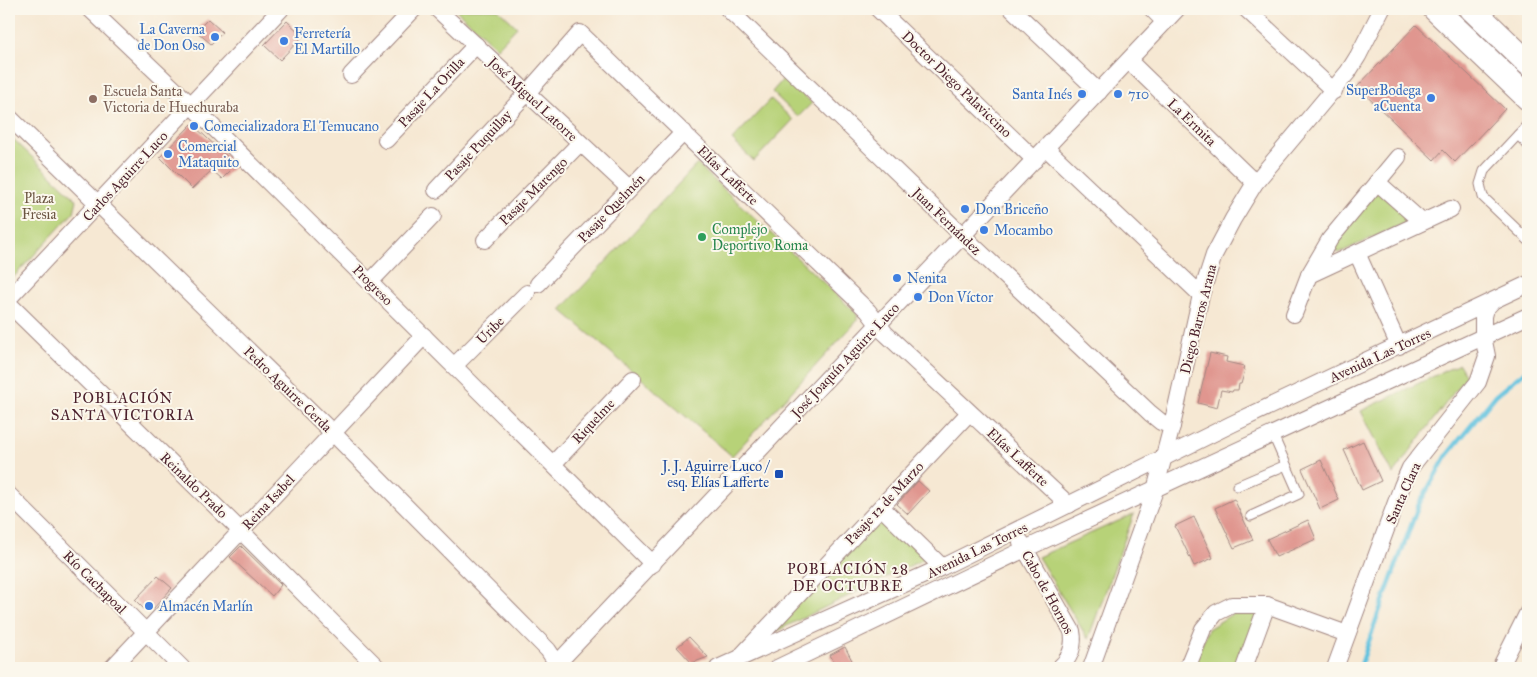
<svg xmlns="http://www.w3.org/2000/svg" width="1537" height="677" font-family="'IM FELL Great Primer',serif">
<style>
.green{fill:#b7d278;stroke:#807852}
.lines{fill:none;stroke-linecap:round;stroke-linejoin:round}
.stream{stroke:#60c2df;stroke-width:4.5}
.building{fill:#e0968f}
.service-casing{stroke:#a0847f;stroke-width:11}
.minor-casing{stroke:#a0847f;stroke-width:18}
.secondary-casing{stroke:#a0847f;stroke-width:26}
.service{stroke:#fff;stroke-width:9}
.minor{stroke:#fff;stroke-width:16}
.secondary{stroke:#fff;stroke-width:24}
.shop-dot{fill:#3f7fe0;stroke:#fbf7ec;stroke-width:2}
.education-dot{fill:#8d6e63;stroke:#fbf7ec;stroke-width:2}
.leisure-dot{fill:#2e9e5b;stroke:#fbf7ec;stroke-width:2}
.transit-dot{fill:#1a4fb4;stroke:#fbf7ec;stroke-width:2}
.labels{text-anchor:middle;stroke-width:4;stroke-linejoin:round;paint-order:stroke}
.shop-label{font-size:14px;fill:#366cbe;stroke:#fbf7ec;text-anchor:start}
.street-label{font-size:14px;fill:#4a1f2b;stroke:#fbf7ec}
.education-label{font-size:14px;fill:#785e54;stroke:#fbf7ec;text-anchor:start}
.park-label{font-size:14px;fill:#6b5542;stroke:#fbf7ec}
.leisure-label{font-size:14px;fill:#27864d;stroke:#fbf7ec;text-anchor:start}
.transit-label{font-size:14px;fill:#164399;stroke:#fbf7ec;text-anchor:end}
.neighbourhood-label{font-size:15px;letter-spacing:1px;fill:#4a1f2b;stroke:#fbf7ec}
</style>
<rect width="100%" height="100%" fill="#fbf7ec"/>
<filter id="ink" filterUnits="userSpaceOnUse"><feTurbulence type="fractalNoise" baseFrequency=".02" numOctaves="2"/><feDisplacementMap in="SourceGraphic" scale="10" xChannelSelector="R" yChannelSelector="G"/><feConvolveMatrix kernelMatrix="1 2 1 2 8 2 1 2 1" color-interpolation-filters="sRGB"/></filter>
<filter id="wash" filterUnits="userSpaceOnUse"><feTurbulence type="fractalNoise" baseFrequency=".0096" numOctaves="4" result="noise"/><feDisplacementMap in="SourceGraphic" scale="20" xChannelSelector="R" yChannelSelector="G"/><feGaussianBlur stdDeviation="1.12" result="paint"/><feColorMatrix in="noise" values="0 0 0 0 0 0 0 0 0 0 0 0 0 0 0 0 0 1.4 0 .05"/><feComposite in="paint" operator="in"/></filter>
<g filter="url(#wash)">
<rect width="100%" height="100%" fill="#f6e8d3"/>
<!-- green -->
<g class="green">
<path d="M 455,9 L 498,9 L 517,27 L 497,48 Z"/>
<path d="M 785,77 L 812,103 L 798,117 L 772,92 Z"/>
<path d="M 771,99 L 793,120 L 754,161 L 732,140 Z"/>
<path d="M 9,135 L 77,200 L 74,212 L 9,282 Z"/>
<path d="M 697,164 L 857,314 L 857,321 L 732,456 L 561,310 Z"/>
<path d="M 1377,191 L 1411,220 L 1339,253 L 1331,246 Z"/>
<path d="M 1459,364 L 1466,376 L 1393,474 L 1361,411 Z"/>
<path d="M 1134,514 L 1088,639 L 1038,557 Z"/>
<path d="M 878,517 L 928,557 L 766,636 Z"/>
<path d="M 1237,611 L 1261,613 L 1241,668 L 1193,668 L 1208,629 Z"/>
</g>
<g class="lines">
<!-- stream -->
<path class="stream" d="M 1360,668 L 1376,620 L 1419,504 L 1447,455 L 1496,395 L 1528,369"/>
</g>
<g id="blocks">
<!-- building -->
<g class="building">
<path d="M 208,19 L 222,32 L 211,44 L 196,31 Z"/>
<path d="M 287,21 L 303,36 L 280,60 L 264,45 Z"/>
<path d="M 1416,25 L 1505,109 L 1455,162 L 1443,150 L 1434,160 L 1357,87 Z"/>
<path d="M 192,124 L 236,165 L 222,179 L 212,170 L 192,189 L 160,157 Z"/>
<path d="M 1210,353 L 1227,357 L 1226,362 L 1244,366 L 1243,369 L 1245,370 L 1241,384 L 1239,384 L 1238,390 L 1233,390 L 1232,392 L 1221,390 L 1217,408 L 1198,403 Z"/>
<path d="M 1363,441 L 1381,481 L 1362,490 L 1344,450 Z"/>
<path d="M 1321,460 L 1339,500 L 1320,509 L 1302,469 Z"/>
<path d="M 918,481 L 929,491 L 908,514 L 897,504 Z"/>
<path d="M 1234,499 L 1253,540 L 1234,548 L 1215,508 Z"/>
<path d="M 1194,517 L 1213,558 L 1194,566 L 1175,526 Z"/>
<path d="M 1308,520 L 1316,539 L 1276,557 L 1267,539 Z"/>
<path d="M 241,546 L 281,585 L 272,596 L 230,557 Z"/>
<path d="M 158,576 L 172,588 L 152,610 L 145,610 L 135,600 Z"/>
<path d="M 689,637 L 708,657 L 692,663 L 677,647 Z"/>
<path d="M 845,647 L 856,668 L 837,668 L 830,655 Z"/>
</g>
</g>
</g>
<g filter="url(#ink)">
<use href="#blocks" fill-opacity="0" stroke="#a0847f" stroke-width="1"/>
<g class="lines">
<defs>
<g id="service">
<path d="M 1528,124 L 1484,171 L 1480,184 L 1483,197 L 1528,240"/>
<path d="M 1518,135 L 1528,145"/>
<path d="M 1237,486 L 1286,465"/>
<path d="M 1251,516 L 1299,494 L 1273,435"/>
</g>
<g id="minor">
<path d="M 90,9 L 191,105 L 653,564"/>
<path d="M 437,9 L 629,188"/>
<path d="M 728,9 L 963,236 L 1150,413 L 1161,422 L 1172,426"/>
<path d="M 878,9 L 1035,160"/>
<path d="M 1012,9 L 1099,92"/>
<path d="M 1152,9 L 1165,22"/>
<path d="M 1246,9 L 1334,91"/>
<path d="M 1129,61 L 1255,183"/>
<path d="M 351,75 L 414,9"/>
<path d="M 9,117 L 333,433 L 548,650 L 560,668"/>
<path d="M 386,140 L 476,45"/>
<path d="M 1046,148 L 1201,295"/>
<path d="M 1377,182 L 1422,222"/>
<path d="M 436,190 L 527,93 L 580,33 L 868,311 L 885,333 L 1069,505"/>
<path d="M 485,240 L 580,143"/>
<path d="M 1357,253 L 1399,346"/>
<path d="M 1309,275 L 1451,209"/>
<path d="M 370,282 L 433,216"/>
<path d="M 538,284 L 684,132"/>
<path d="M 9,298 L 281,9"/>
<path d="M 9,304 L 241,531 L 378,668"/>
<path d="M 1294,314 L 1309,275 L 1330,239 L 1398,157"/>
<path d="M 454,366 L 527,293"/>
<path d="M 553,464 L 633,379"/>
<path d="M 9,495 L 182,668"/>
<path d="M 881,507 L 942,567"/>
<path d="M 1021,542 L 1072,631 C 1075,646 1070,659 1059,668"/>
<path d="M 743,654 L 969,413"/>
<path d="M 112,668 L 424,336"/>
<path d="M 553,668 L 1177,9"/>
<path d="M 718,668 L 942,567 L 1232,424 L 1528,284"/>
<path d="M 777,668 L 1025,549 L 1528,316"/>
<path d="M 1091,668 L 1155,490 L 1172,426 L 1201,295 L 1214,255 L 1233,219 L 1255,183 L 1348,72 L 1358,56 L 1382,9"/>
<path d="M 1187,668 L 1203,629 L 1216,613 L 1232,605 L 1267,605 L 1347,634"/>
<path d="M 1244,668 L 1267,605"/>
<path d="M 1335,668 L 1402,486 L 1410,468 L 1478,382 L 1487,356 L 1483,336 L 1483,316 L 1485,309 L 1491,303"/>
<path d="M 1500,668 L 1528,612"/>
</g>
<g id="secondary">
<path d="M 1435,9 L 1528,98"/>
<path d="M 1472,9 L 1528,63"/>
</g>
</defs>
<!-- service casing -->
<use href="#service" class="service-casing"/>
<!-- minor casing -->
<use href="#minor" class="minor-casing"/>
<!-- secondary casing -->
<use href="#secondary" class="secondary-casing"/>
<!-- service -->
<use href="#service" class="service"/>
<!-- minor -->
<use href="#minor" class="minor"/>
<!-- secondary -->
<use href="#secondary" class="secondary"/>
</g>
</g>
<!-- markers -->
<g class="shop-dot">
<circle cx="215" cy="37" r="5"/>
<circle cx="284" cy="41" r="5"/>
<circle cx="1082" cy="94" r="5"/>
<circle cx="1118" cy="94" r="5"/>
<circle cx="1431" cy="98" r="5"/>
<circle cx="194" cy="126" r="5"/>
<circle cx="168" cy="154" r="5"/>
<circle cx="965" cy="209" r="5"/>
<circle cx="984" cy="230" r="5"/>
<circle cx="897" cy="278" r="5"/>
<circle cx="918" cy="297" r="5"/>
<circle cx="149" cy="606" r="5"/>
</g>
<circle class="education-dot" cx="93" cy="99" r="5"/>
<circle class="leisure-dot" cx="702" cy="237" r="5"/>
<rect class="transit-dot" x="774" y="469" width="10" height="10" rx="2.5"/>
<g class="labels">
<!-- shop labels -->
<g class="shop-label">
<text x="205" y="34" text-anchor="end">La Caverna<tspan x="205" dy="16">de Don Oso</tspan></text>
<text x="294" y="38">Ferretería<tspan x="294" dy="16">El Martillo</tspan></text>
<text x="1421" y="95" text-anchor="end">SuperBodega<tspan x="1421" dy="16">aCuenta</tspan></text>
<text x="1072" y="99" text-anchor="end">Santa Inés</text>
<text x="1128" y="99">710</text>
<text x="204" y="131">Comecializadora El Temucano</text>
<text x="178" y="151">Comercial<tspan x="178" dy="16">Mataquito</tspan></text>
<text x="975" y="214">Don Briceño</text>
<text x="994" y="235">Mocambo</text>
<text x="907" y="283">Nenita</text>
<text x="928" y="302">Don Víctor</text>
<text x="159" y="611">Almacén Marlín</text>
</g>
<!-- street labels -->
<g class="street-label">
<text transform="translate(957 84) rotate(44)" y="5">Doctor Diego Palaviccino</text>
<text transform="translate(431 92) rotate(-47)" y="5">Pasaje La Orilla</text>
<text transform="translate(533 99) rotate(43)" y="5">José Miguel Latorre</text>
<text transform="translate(1192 122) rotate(44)" y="5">La Ermita</text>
<text transform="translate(478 145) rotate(-47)" y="5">Pasaje Puquillay</text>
<text transform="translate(728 175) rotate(44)" y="5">Elías Lafferte</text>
<text transform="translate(125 176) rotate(-47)" y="5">Carlos Aguirre Luco</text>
<text transform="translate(533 191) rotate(-45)" y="5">Pasaje Marengo</text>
<text transform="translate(611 208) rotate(-46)" y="5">Pasaje Quelmén</text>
<text transform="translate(947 221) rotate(44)" y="5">Juan Fernández</text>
<text transform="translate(373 285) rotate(45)" y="5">Progreso</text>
<text transform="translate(1198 319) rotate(-76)" y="5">Diego Barros Arana</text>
<text transform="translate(490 330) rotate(-45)" y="5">Uribe</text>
<text transform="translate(1380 355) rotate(-25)" y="5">Avenida Las Torres</text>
<text transform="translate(845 360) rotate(-47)" y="5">José Joaquín Aguirre Luco</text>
<text transform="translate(288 389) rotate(44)" y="5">Pedro Aguirre Cerda</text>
<text transform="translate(593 421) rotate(-47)" y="5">Riquelme</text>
<text transform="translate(1018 457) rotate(43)" y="5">Elías Lafferte</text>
<text transform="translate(194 485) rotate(44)" y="5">Reinaldo Prado</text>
<text transform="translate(1403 493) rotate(-66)" y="5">Santa Clara</text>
<text transform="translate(268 502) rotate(-47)" y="5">Reina Isabel</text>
<text transform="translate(884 503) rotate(-47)" y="5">Pasaje 12 de Marzo</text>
<text transform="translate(977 550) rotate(-26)" y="5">Avenida Las Torres</text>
<text transform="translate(95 582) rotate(45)" y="5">Río Cachapoal</text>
<text transform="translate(1048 592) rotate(61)" y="5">Cabo de Hornos</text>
</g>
<!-- education labels -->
<g class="education-label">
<text x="103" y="96">Escuela Santa<tspan x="103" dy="16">Victoria de Huechuraba</tspan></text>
</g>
<!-- park labels -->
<g class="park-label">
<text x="39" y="203">Plaza<tspan x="39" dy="16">Fresia</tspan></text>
</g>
<!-- leisure labels -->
<g class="leisure-label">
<text x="712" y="234">Complejo<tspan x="712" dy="16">Deportivo Roma</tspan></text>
</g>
<!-- transit labels -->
<g class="transit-label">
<text x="769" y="471">J. J. Aguirre Luco /<tspan x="769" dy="16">esq. Elías Lafferte</tspan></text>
</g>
<!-- neighbourhood labels -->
<g class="neighbourhood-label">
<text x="123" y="403">POBLACIÓN<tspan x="123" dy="17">SANTA VICTORIA</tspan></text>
<text x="848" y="574">POBLACIÓN 28<tspan x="848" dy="17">DE OCTUBRE</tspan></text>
</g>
</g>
<!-- margin -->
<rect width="1537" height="677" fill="none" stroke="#fbf7ec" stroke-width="30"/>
</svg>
